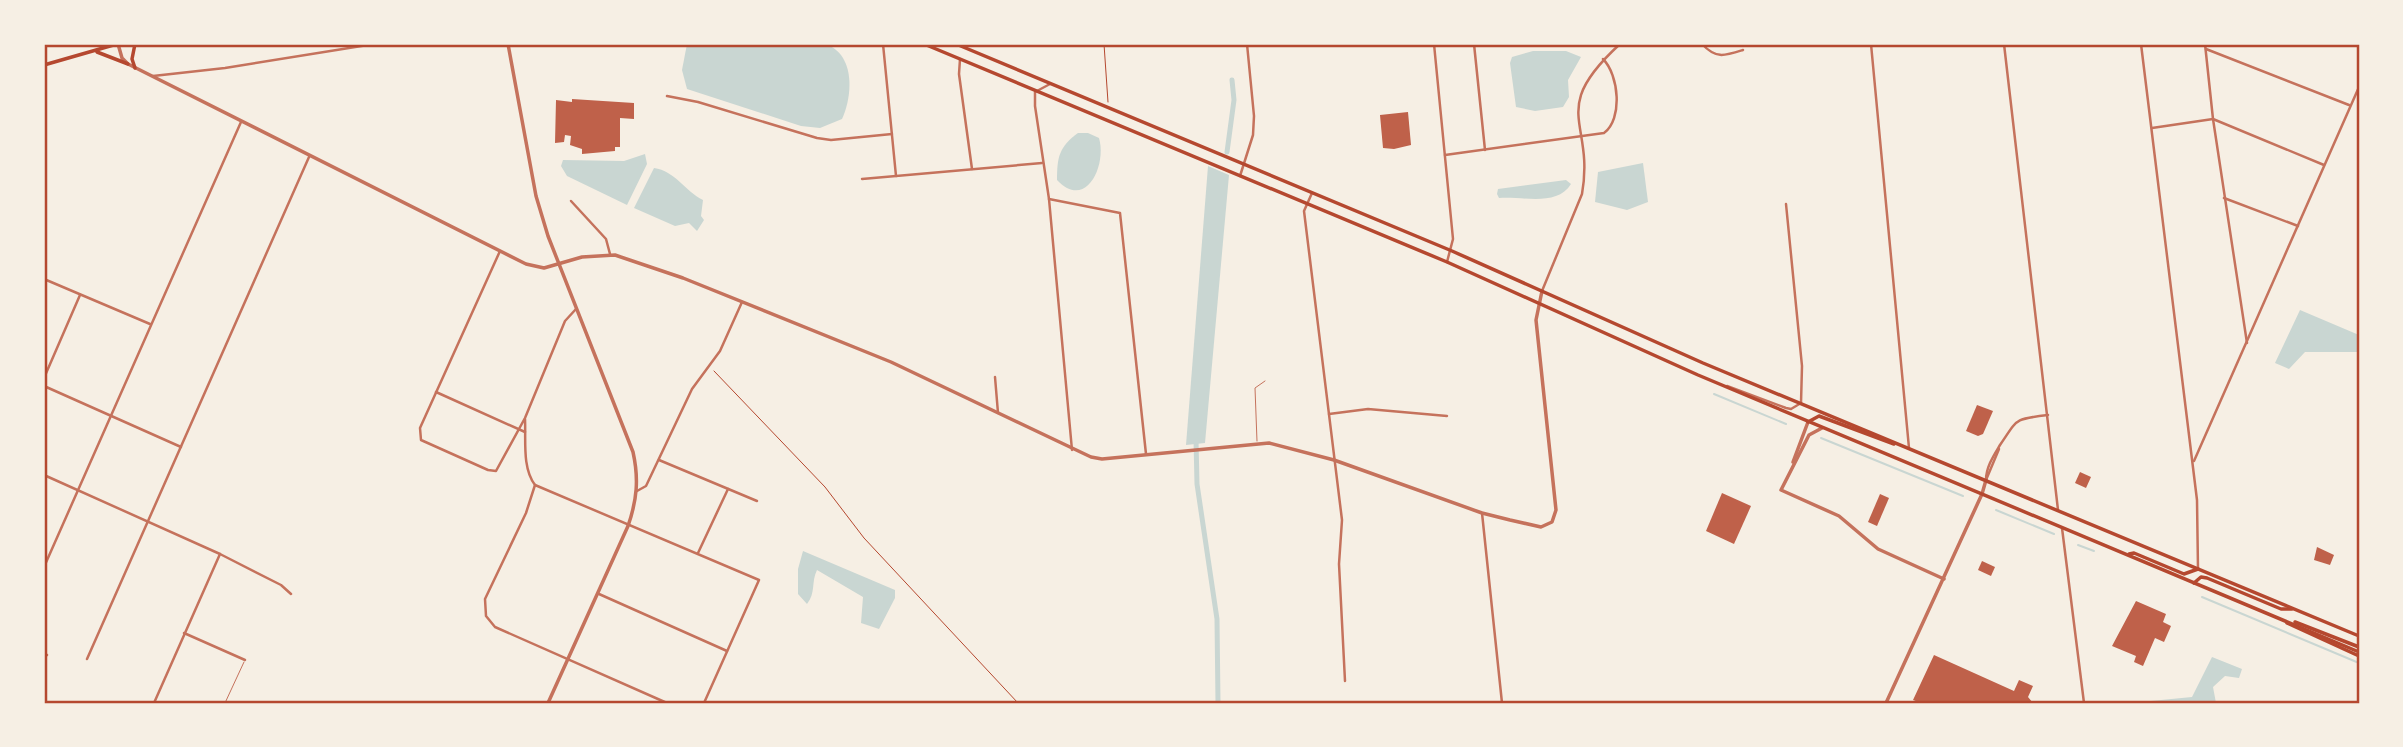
<svg xmlns="http://www.w3.org/2000/svg" width="2403" height="747" font-family="Spectral,serif">
<style>
.water{fill:#c9d6d2}
.lines{fill:none;stroke-linecap:round;stroke-linejoin:round}
.stream{stroke:#c9d6d2;stroke-width:2}
.canal{stroke:#c9d6d2;stroke-width:5}
.building{fill:#bf614a}
.path{stroke:#b5482f;stroke-width:1}
.service{stroke:#c5725c;stroke-width:1}
.minor{stroke:#c5725c;stroke-width:2.5}
.tertiary{stroke:#c5725c;stroke-width:3.5}
.primary{stroke:#b5482f;stroke-width:3.5}
.neatline{fill:none;stroke:#b5482f;stroke-width:2.5}
</style>
<rect width="100%" height="100%" fill="#f6efe4"/>
<!-- water -->
<g class="water">
<path d="M 687,44 L 826,44 C 855,55 853,95 842,119 L 820,128 L 801,126 L 687,89 L 682,70 Z"/>
<path d="M 1533,51 L 1566,51 L 1581,57 L 1568,80 L 1569,97 L 1563,107 L 1535,111 L 1516,107 L 1510,63 L 1512,57 Z"/>
<path d="M 1078,133 L 1088,133 L 1099,138 C 1107,165 1086,211 1057,180 C 1057,157 1059,147 1078,133 Z"/>
<path d="M 645,154 L 647,164 L 627,205 L 567,176 L 561,166 L 563,160 L 624,161 Z"/>
<path d="M 1643,163 L 1648,202 L 1627,210 L 1595,202 L 1598,172 Z"/>
<path d="M 1208,166 L 1229,175 L 1205,443 L 1186,445 Z"/>
<path d="M 654,168 C 675,171 685,191 703,200 L 701,216 L 704,220 L 697,231 L 689,223 L 675,226 L 634,208 Z"/>
<path d="M 1566,180 L 1571,184 C 1557,207 1523,196 1499,198 L 1497,194 L 1498,189 Z"/>
<path d="M 2300,310 L 2359,335 L 2359,352 L 2305,352 L 2289,369 L 2275,363 Z"/>
<path d="M 803,551 L 895,590 L 895,598 L 879,629 L 861,623 L 863,597 L 817,570 C 811,582 816,593 807,604 L 798,594 L 798,569 Z"/>
<path d="M 2212,657 L 2242,669 L 2239,678 L 2225,676 L 2213,687 L 2216,703 L 2130,703 L 2192,697 Z"/>
</g>
<g class="lines">
<!-- stream -->
<g class="stream">
<path d="M 1714,394 L 1786,424"/>
<path d="M 1821,438 L 1963,496"/>
<path d="M 1996,510 L 2054,534"/>
<path d="M 2078,545 L 2094,551"/>
<path d="M 2202,597 L 2359,663"/>
</g>
<!-- canal -->
<g class="canal">
<path d="M 1227,152 L 1234,100 L 1232,80"/>
<path d="M 1196,440 L 1197,484 L 1217,619 L 1218,703"/>
</g>
</g>
<!-- building -->
<g class="building">
<path d="M 572,99 L 634,103 L 634,119 L 620,118 L 620,147 L 615,147 L 615,151 L 582,154 L 582,149 L 570,145 L 571,136 L 565,135 L 564,142 L 555,143 L 556,100 L 572,102 Z"/>
<path d="M 1408,112 L 1411,145 L 1394,149 L 1383,148 L 1380,115 Z"/>
<path d="M 1977,405 L 1993,411 L 1983,434 L 1978,436 L 1966,431 Z"/>
<path d="M 2080,472 L 2091,477 L 2086,488 L 2075,483 Z"/>
<path d="M 1722,493 L 1751,506 L 1734,544 L 1706,531 Z"/>
<path d="M 1880,494 L 1889,498 L 1877,526 L 1868,522 Z"/>
<path d="M 2317,547 L 2334,555 L 2330,565 L 2314,560 Z"/>
<path d="M 1982,561 L 1995,567 L 1991,576 L 1978,570 Z"/>
<path d="M 2136,601 L 2166,614 L 2163,622 L 2171,626 L 2164,642 L 2155,638 L 2143,666 L 2134,662 L 2136,656 L 2112,646 Z"/>
<path d="M 1934,655 L 2014,691 L 2019,680 L 2033,686 L 2028,697 L 2033,703 L 1921,703 L 1913,700 Z"/>
</g>
<g class="lines">
<!-- path -->
<g class="path">
<path d="M 1104,44 L 1108,102"/>
<path d="M 714,371 L 825,487 L 864,538 L 1018,703"/>
</g>
<!-- service -->
<g class="service">
<path d="M 1257,441 L 1255,388 L 1265,381"/>
<path d="M 225,703 L 244,662"/>
</g>
<!-- minor -->
<g class="minor">
<path d="M 883,44 L 896,176"/>
<path d="M 1434,44 L 1453,239 L 1447,262"/>
<path d="M 1474,44 L 1485,150"/>
<path d="M 1702,44 C 1716,59 1724,56 1743,50"/>
<path d="M 1871,44 L 1909,448"/>
<path d="M 2004,44 L 2058,510"/>
<path d="M 2141,44 L 2197,500 L 2198,569"/>
<path d="M 2205,44 L 2213,119 L 2247,343"/>
<path d="M 2206,49 L 2349,105"/>
<path d="M 960,59 L 959,74 L 972,169"/>
<path d="M 153,76 L 225,68 L 374,44"/>
<path d="M 1050,84 L 1035,92 L 1035,106 L 1049,199 L 1072,450"/>
<path d="M 667,96 L 698,102 L 817,138 L 831,140 L 892,134"/>
<path d="M 2152,128 L 2213,119 L 2324,165"/>
<path d="M 1445,155 L 1604,133 C 1623,119 1619,75 1603,59"/>
<path d="M 1240,176 L 1253,135 L 1254,116 L 1247,44"/>
<path d="M 862,179 L 1042,163"/>
<path d="M 1312,193 L 1304,211 L 1342,520 L 1339,564 L 1345,681"/>
<path d="M 2224,198 L 2298,226"/>
<path d="M 1049,199 L 1120,213 L 1146,454"/>
<path d="M 571,201 L 606,239 L 610,254"/>
<path d="M 500,251 L 420,428 L 421,440 L 488,470 L 496,471 L 525,418 L 565,321 L 576,309"/>
<path d="M 44,279 L 150,324"/>
<path d="M 1542,291 L 1582,194 C 1595,120 1547,111 1620,44"/>
<path d="M 995,377 L 998,413"/>
<path d="M 44,378 L 80,295"/>
<path d="M 44,386 L 181,447"/>
<path d="M 1727,386 L 1786,408 L 1791,409 L 1801,403 L 1802,366 L 1786,204"/>
<path d="M 436,392 L 525,432"/>
<path d="M 1329,414 L 1368,409 L 1447,416"/>
<path d="M 525,419 C 526,440 522,468 535,485 L 526,513 L 485,599 L 486,616 L 495,627 L 667,703"/>
<path d="M 659,460 L 757,501"/>
<path d="M 2194,461 L 2359,87"/>
<path d="M 44,475 L 220,554 L 281,585 L 291,594"/>
<path d="M 1986,480 C 1986,467 1994,455 2000,445 C 2018,419 2013,419 2048,415"/>
<path d="M 1986,480 L 1999,449"/>
<path d="M 535,485 L 759,580 L 704,703"/>
<path d="M 637,491 L 646,486 L 692,389 L 720,351 L 742,302"/>
<path d="M 1482,513 L 1502,703"/>
<path d="M 2062,528 L 2084,703"/>
<path d="M 698,553 L 728,489"/>
<path d="M 44,567 L 241,122"/>
<path d="M 599,594 L 727,651"/>
<path d="M 184,633 L 245,660"/>
<path d="M 44,654 L 47,655"/>
<path d="M 87,659 L 309,157"/>
<path d="M 154,703 L 220,554"/>
</g>
<!-- tertiary -->
<g class="tertiary">
<path d="M 118,44 L 122,58 L 128,64 L 526,264 L 544,268 L 582,257 L 615,255 L 683,278 L 891,362 L 1091,457 L 1102,459 L 1269,443 L 1334,460 L 1482,513 L 1510,520 L 1541,527 L 1552,522 L 1556,510 L 1536,320 L 1542,291"/>
<path d="M 508,44 L 536,196 L 548,236 L 633,452 C 639,479 637,500 628,526 L 548,703"/>
<path d="M 1822,428 L 1809,435 L 1781,490 L 1839,516 L 1878,549 L 1944,579"/>
<path d="M 1793,462 L 1808,422"/>
<path d="M 1886,703 L 1982,494 L 1986,480"/>
</g>
<!-- primary -->
<g class="primary">
<path d="M 135,44 L 132,59 L 135,68"/>
<path d="M 924,44 L 1447,262 L 1698,375 L 2359,652"/>
<path d="M 956,44 L 1452,251 L 1703,363 L 2359,636"/>
<path d="M 97,52 L 128,64"/>
<path d="M 44,65 L 117,44"/>
<path d="M 1808,422 L 1819,416 L 1894,444"/>
<path d="M 2129,554 L 2134,553 L 2184,574 L 2198,569"/>
<path d="M 2194,583 L 2201,577 L 2207,578 L 2281,609 L 2292,609"/>
<path d="M 2295,622 L 2359,647"/>
<path d="M 2287,623 L 2359,656"/>
</g>
</g>
<!-- border -->
<rect width="2403" height="747" fill="none" stroke="#f6efe4" stroke-width="91"/>
<rect x="46" y="46" width="2312" height="656" class="neatline"/>
</svg>
